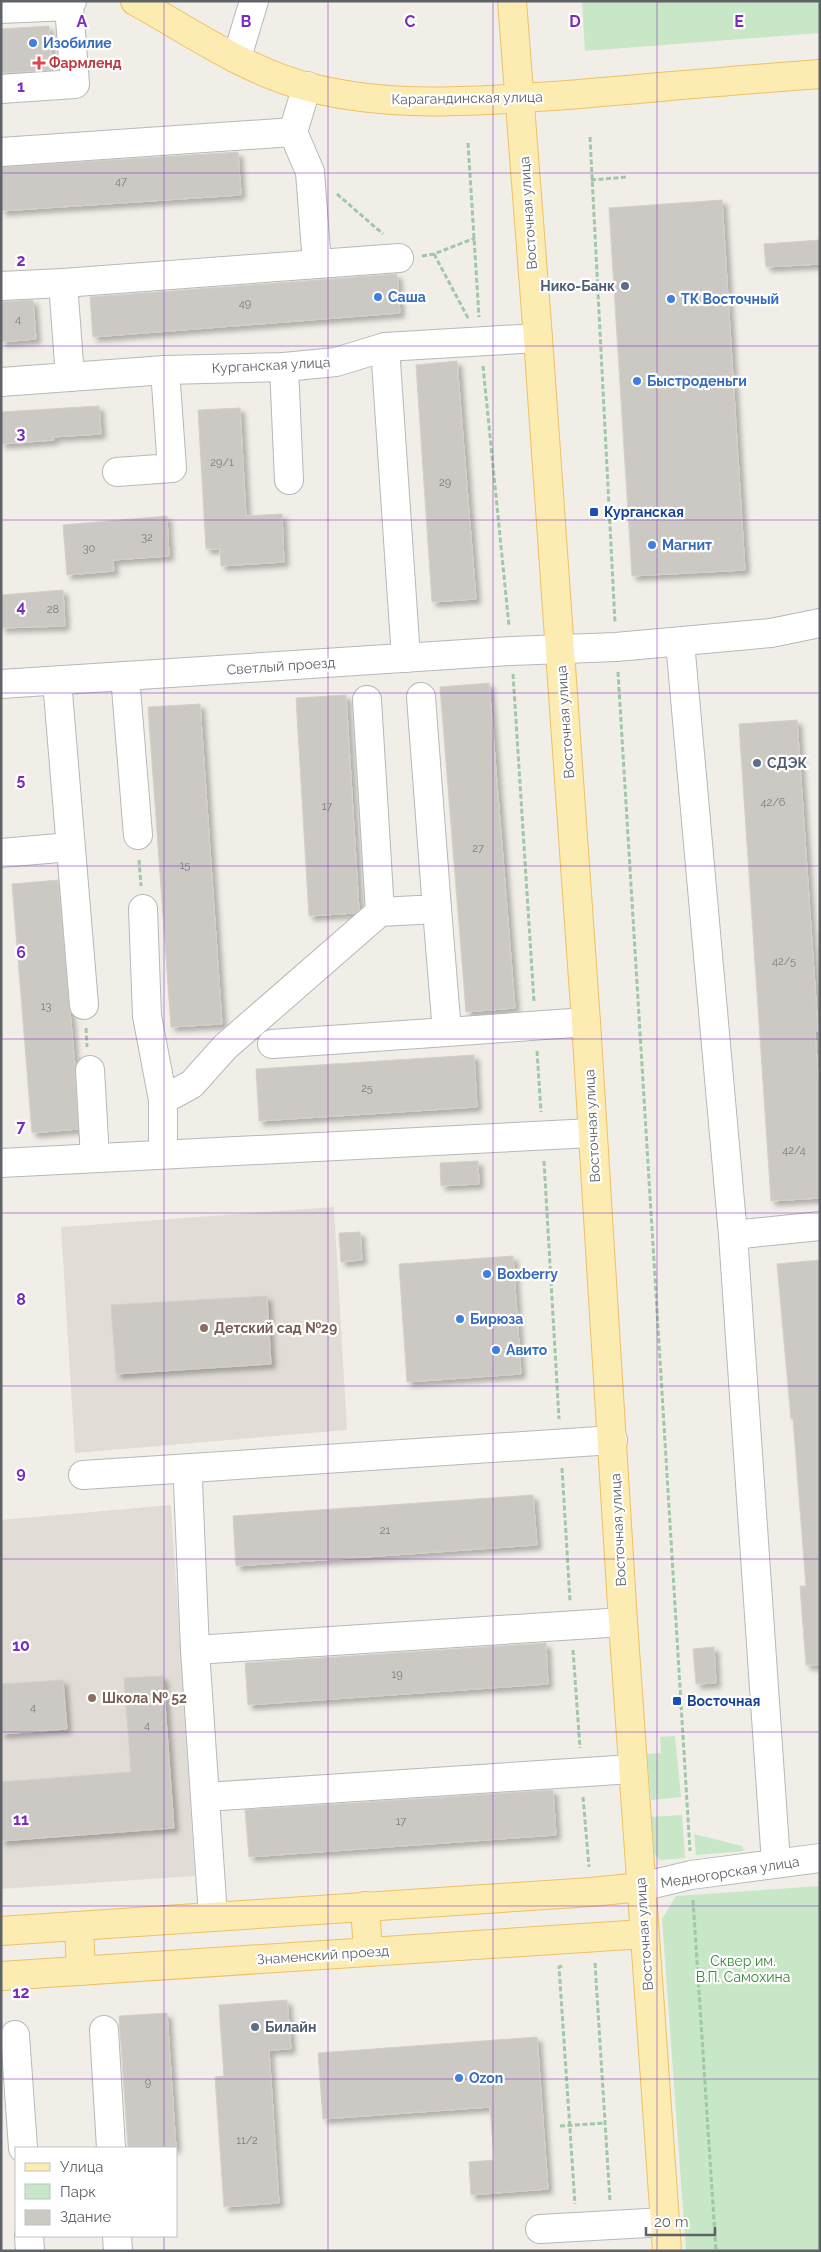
<svg xmlns="http://www.w3.org/2000/svg" width="821" height="2252" font-family="Raleway,sans-serif">
<style>
.education{fill:#e1ddd6}
.green{fill:#c8e7c6}
.building{fill:#ccc9c5;stroke:#d5d0c6;filter:url(#shadow)}
.lines{fill:none;stroke-linecap:round;stroke-linejoin:round}
.minor-casing{stroke:#b5b8bc;stroke-width:30}
.major-casing{stroke:#eec064;stroke-width:30}
.path{stroke:#9fc8a8;stroke-width:3;stroke-dasharray:5 2.5;stroke-linecap:butt}
.minor{stroke:#fff;stroke-width:28}
.major{stroke:#fdecb1;stroke-width:28}
.grid{fill:none;stroke:#7b2cbf;stroke-width:1;stroke-opacity:0.55}
.shop-dot{fill:#3f7fe0;stroke:#fff;stroke-width:2}
.health-dot{fill:#e0444e;stroke:#fff;stroke-width:2}
.service-dot{fill:#5c6f8a;stroke:#fff;stroke-width:2}
.transit-dot{fill:#1a4fb4;stroke:#fff;stroke-width:2}
.education-dot{fill:#8d6e63;stroke:#fff;stroke-width:2}
.labels{text-anchor:middle;stroke-width:4.5;stroke-linejoin:round;paint-order:stroke}
.number-label{font-size:11px;fill:#7a7c7f}
.shop-label{font-size:14px;font-weight:bold;fill:#366cbe;stroke:#fff;text-anchor:start}
.health-label{font-size:14px;font-weight:bold;fill:#be3a42;stroke:#fff;text-anchor:start}
.street-label{font-size:14px;fill:#5f6368;stroke:#fff}
.service-label{font-size:14px;font-weight:bold;fill:#4e5e75;stroke:#fff;text-anchor:start}
.transit-label{font-size:14px;font-weight:bold;fill:#164399;stroke:#fff;text-anchor:start}
.education-label{font-size:14px;font-weight:bold;fill:#785e54;stroke:#fff;text-anchor:start}
.park-label{font-size:14px;fill:#398539;stroke:#fff}
.grid-label{font-size:16px;text-anchor:middle;font-weight:bold;fill:#7b2cbf;stroke:#fff;stroke-width:4.5;stroke-linejoin:round;paint-order:stroke}
</style>
<defs>
<filter id="shadow"><feDropShadow dx="4.5" dy="4.5" stdDeviation="2.5" flood-color="#0004"/></filter>
</defs>
<rect width="100%" height="100%" fill="#f1eee8"/>
<!-- education -->
<g class="education">
<path d="M 334,1207 L 347,1430 L 75,1453 L 61,1227 Z"/>
<path d="M 171,1505 L 195,1876 L 1,1889 L 1,1520 Z"/>
</g>
<!-- green -->
<g class="green">
<path d="M 582,1 L 820,1 L 820,33 L 585,51 Z"/>
<path d="M 675,1736 L 681,1797 L 651,1800 L 647,1754 L 661,1753 L 660,1737 Z"/>
<path d="M 682,1815 L 685,1858 L 660,1860 L 654,1854 L 651,1817 Z"/>
<path d="M 694,1834 L 742,1846 L 744,1851 L 696,1855 Z"/>
<path d="M 820,1886 L 820,2251 L 686,2251 L 662,1919 L 676,1896 Z"/>
</g>
<!-- building -->
<g class="building">
<path d="M 49,26 L 52,70 L 1,73 L 1,29 Z"/>
<path d="M 238,152 L 241,195 L 1,211 L 1,167 Z"/>
<path d="M 722,200 L 745,570 L 632,576 L 609,208 Z"/>
<path d="M 820,240 L 820,264 L 766,267 L 764,244 Z"/>
<path d="M 397,274 L 400,313 L 93,337 L 90,297 Z"/>
<path d="M 33,300 L 36,339 L 1,342 L 1,302 Z"/>
<path d="M 457,361 L 476,599 L 432,602 L 416,365 Z"/>
<path d="M 99,406 L 101,434 L 53,437 L 54,440 L 1,444 L 1,412 Z"/>
<path d="M 240,408 L 246,516 L 282,514 L 284,562 L 221,566 L 220,549 L 206,549 L 198,410 Z"/>
<path d="M 167,516 L 169,556 L 113,560 L 114,571 L 67,575 L 63,525 Z"/>
<path d="M 63,590 L 65,626 L 1,628 L 1,595 Z"/>
<path d="M 489,683 L 515,1008 L 466,1012 L 440,687 Z"/>
<path d="M 346,695 L 359,910 L 355,913 L 309,916 L 296,698 Z"/>
<path d="M 200,704 L 222,1024 L 171,1027 L 148,707 Z"/>
<path d="M 797,720 L 818,1031 L 815,1032 L 820,1103 L 820,1198 L 771,1201 L 739,724 Z"/>
<path d="M 58,880 L 75,1066 L 78,1129 L 32,1133 L 12,884 Z"/>
<path d="M 474,1055 L 477,1107 L 259,1121 L 256,1069 Z"/>
<path d="M 478,1161 L 479,1184 L 441,1186 L 440,1163 Z"/>
<path d="M 360,1232 L 362,1260 L 341,1262 L 339,1233 Z"/>
<path d="M 513,1256 L 521,1374 L 407,1382 L 399,1264 Z"/>
<path d="M 820,1260 L 820,1665 L 806,1665 L 800,1586 L 806,1586 L 793,1419 L 791,1419 L 777,1264 Z"/>
<path d="M 267,1296 L 271,1364 L 116,1374 L 111,1305 Z"/>
<path d="M 533,1495 L 537,1545 L 236,1566 L 233,1516 Z"/>
<path d="M 546,1643 L 548,1684 L 248,1705 L 245,1663 Z"/>
<path d="M 714,1647 L 716,1683 L 696,1684 L 693,1649 Z"/>
<path d="M 163,1676 L 174,1828 L 1,1841 L 1,1782 L 131,1772 L 124,1678 Z"/>
<path d="M 63,1680 L 67,1729 L 1,1734 L 1,1684 Z"/>
<path d="M 553,1790 L 556,1835 L 249,1857 L 245,1810 Z"/>
<path d="M 287,2000 L 291,2049 L 269,2050 L 279,2203 L 224,2207 L 215,2077 L 224,2076 L 219,2005 Z"/>
<path d="M 167,2013 L 176,2148 L 128,2148 L 119,2016 Z"/>
<path d="M 537,2037 L 548,2189 L 471,2195 L 469,2162 L 494,2160 L 490,2107 L 323,2119 L 318,2053 Z"/>
</g>
<g class="lines">
<defs>
<g id="minor">
<path d="M 1,9 L 69,6 L 72,1"/>
<path d="M 237,57 L 254,1"/>
<path d="M 1,89 L 75,84 L 69,6"/>
<path d="M 293,132 L 310,172 L 317,264"/>
<path d="M 1,152 L 293,132 L 307,86"/>
<path d="M 1,286 L 63,283"/>
<path d="M 385,347 L 406,658"/>
<path d="M 284,367 L 289,480"/>
<path d="M 70,377 L 63,283 L 399,258"/>
<path d="M 1,382 L 165,370 L 284,367 L 336,362 L 385,347 L 538,338"/>
<path d="M 117,472 L 172,468 L 165,370"/>
<path d="M 680,642 L 733,1235 L 776,1863"/>
<path d="M 125,676 L 138,835"/>
<path d="M 57,681 L 84,1005"/>
<path d="M 1,684 L 511,651 L 616,647 L 771,633 L 820,623"/>
<path d="M 367,700 L 380,912"/>
<path d="M 1,853 L 70,847"/>
<path d="M 143,909 L 147,1016 L 163,1100 L 163,1153"/>
<path d="M 437,909 L 447,1032 L 586,1022"/>
<path d="M 272,1044 L 447,1032"/>
<path d="M 90,1070 L 95,1158"/>
<path d="M 163,1100 L 192,1084 L 225,1047 L 380,912 L 437,909 L 421,697"/>
<path d="M 1,1163 L 592,1133"/>
<path d="M 733,1235 L 820,1226"/>
<path d="M 83,1475 L 191,1468"/>
<path d="M 195,1650 L 623,1622"/>
<path d="M 205,1797 L 632,1769"/>
<path d="M 641,1887 L 691,1875 L 820,1858"/>
<path d="M 213,1916 L 195,1650 L 188,1482 L 191,1468 L 613,1440"/>
<path d="M 104,2030 L 111,2148"/>
<path d="M 15,2035 L 23,2148"/>
<path d="M 540,2229 L 665,2222"/>
<path d="M 29,2236 L 30,2251"/>
<path d="M 117,2236 L 118,2251"/>
</g>
<g id="major">
<path d="M 135,1 C 191,32 246,71 308,87 C 392,109 481,101 567,95 C 651,88 736,80 820,74"/>
<path d="M 512,1 L 538,338 L 586,1022 L 623,1622 L 667,2251"/>
<path d="M 365,1906 L 368,1952"/>
<path d="M 79,1926 L 81,1971"/>
<path d="M 1,1931 L 591,1892 L 641,1887"/>
<path d="M 1,1976 L 644,1934"/>
</g>
</defs>
<!-- minor casing -->
<use href="#minor" class="minor-casing"/>
<!-- major casing -->
<use href="#major" class="major-casing"/>
<!-- path -->
<g class="path">
<path d="M 590,137 L 615,623"/>
<path d="M 468,143 L 479,317"/>
<path d="M 591,180 L 627,177"/>
<path d="M 337,194 L 383,234"/>
<path d="M 434,254 L 468,318"/>
<path d="M 422,256 L 434,254 L 475,238"/>
<path d="M 483,366 L 509,626"/>
<path d="M 618,672 L 690,1851"/>
<path d="M 513,674 L 534,1002"/>
<path d="M 139,860 L 141,886"/>
<path d="M 86,1028 L 87,1047"/>
<path d="M 537,1051 L 541,1112"/>
<path d="M 544,1161 L 559,1419"/>
<path d="M 562,1468 L 570,1601"/>
<path d="M 573,1650 L 580,1748"/>
<path d="M 583,1797 L 589,1867"/>
<path d="M 693,1900 L 716,2251"/>
<path d="M 595,1963 L 610,2201"/>
<path d="M 562,1966 L 559,1967 L 575,2204"/>
<path d="M 560,2126 L 606,2123"/>
</g>
<!-- minor -->
<use href="#minor" class="minor"/>
<!-- major -->
<use href="#major" class="major"/>
</g>
<!-- grid -->
<path class="grid" d="M 164,1 L 164,2148M 328,1 L 328,2251M 493,1 L 493,2251M 657,1 L 657,2251M 1,173 L 820,173M 1,346 L 820,346M 1,520 L 820,520M 1,693 L 820,693M 1,866 L 820,866M 1,1039 L 820,1039M 1,1213 L 820,1213M 1,1386 L 820,1386M 1,1559 L 820,1559M 1,1732 L 820,1732M 1,1906 L 820,1906M 1,2079 L 820,2079M 164,2236 L 164,2251"/>
<!-- markers -->
<g class="shop-dot">
<circle cx="33" cy="43" r="5"/>
<circle cx="378" cy="297" r="5"/>
<circle cx="671" cy="299" r="5"/>
<circle cx="637" cy="381" r="5"/>
<circle cx="652" cy="545" r="5"/>
<circle cx="487" cy="1274" r="5"/>
<circle cx="460" cy="1319" r="5"/>
<circle cx="496" cy="1350" r="5"/>
<circle cx="459" cy="2078" r="5"/>
</g>
<path class="health-dot" d="M36.5 55.5h5v5h5v5h-5v5h-5v-5h-5v-5h5z"/>
<g class="service-dot">
<circle cx="625" cy="286" r="5"/>
<circle cx="757" cy="763" r="5"/>
<circle cx="255" cy="2027" r="5"/>
</g>
<g class="transit-dot">
<rect x="589" y="507" width="10" height="10" rx="2.5"/>
<rect x="672" y="1696" width="10" height="10" rx="2.5"/>
</g>
<g class="education-dot">
<circle cx="204" cy="1328" r="5"/>
<circle cx="92" cy="1698" r="5"/>
</g>
<g class="labels">
<!-- number labels -->
<g class="number-label">
<text x="121" y="185">47</text>
<text x="245" y="307">49</text>
<text x="18" y="323">4</text>
<text x="222" y="466">29/1</text>
<text x="445" y="486">29</text>
<text x="147" y="541">32</text>
<text x="89" y="552">30</text>
<text x="53" y="613">28</text>
<text x="773" y="806">42/6</text>
<text x="327" y="810">17</text>
<text x="478" y="852">27</text>
<text x="185" y="869">15</text>
<text x="784" y="965">42/5</text>
<text x="46" y="1010">13</text>
<text x="367" y="1092">25</text>
<text x="794" y="1154">42/4</text>
<text x="385" y="1534">21</text>
<text x="397" y="1678">19</text>
<text x="33" y="1711">4</text>
<text x="147" y="1729">4</text>
<text x="401" y="1825">17</text>
<text x="148" y="2086">9</text>
<text x="247" y="2144">11/2</text>
</g>
<!-- shop labels -->
<g class="shop-label">
<text x="43" y="48">Изобилие</text>
<text x="388" y="302">Саша</text>
<text x="681" y="304">ТК Восточный</text>
<text x="647" y="386">Быстроденьги</text>
<text x="662" y="550">Магнит</text>
<text x="497" y="1279">Boxberry</text>
<text x="470" y="1324">Бирюза</text>
<text x="506" y="1355">Авито</text>
<text x="469" y="2083">Ozon</text>
</g>
<!-- health labels -->
<g class="health-label">
<text x="49" y="68">Фармленд</text>
</g>
<!-- street labels -->
<g class="street-label">
<text transform="translate(467 98) rotate(-1)" y="5">Карагандинская улица</text>
<text transform="translate(528 213) rotate(-94)" y="5">Восточная улица</text>
<text transform="translate(271 365) rotate(-3)" y="5">Курганская улица</text>
<text transform="translate(281 666) rotate(-4)" y="5">Светлый проезд</text>
<text transform="translate(565 722) rotate(-94)" y="5">Восточная улица</text>
<text transform="translate(592 1126) rotate(-93)" y="5">Восточная улица</text>
<text transform="translate(618 1530) rotate(-93)" y="5">Восточная улица</text>
<text transform="translate(730 1872) rotate(-9)" y="5">Медногорская улица</text>
<text transform="translate(644 1934) rotate(-94)" y="5">Восточная улица</text>
<text transform="translate(323 1955) rotate(-4)" y="5">Знаменский проезд</text>
</g>
<!-- service labels -->
<g class="service-label">
<text x="615" y="291" text-anchor="end">Нико-Банк</text>
<text x="767" y="768">СДЭК</text>
<text x="265" y="2032">Билайн</text>
</g>
<!-- transit labels -->
<g class="transit-label">
<text x="604" y="517">Курганская</text>
<text x="687" y="1706">Восточная</text>
</g>
<!-- education labels -->
<g class="education-label">
<text x="214" y="1333">Детский сад №29</text>
<text x="102" y="1703">Школа № 52</text>
</g>
<!-- park labels -->
<g class="park-label">
<text x="743" y="1966">Сквер им.<tspan x="743" dy="16">В.П. Самохина</tspan></text>
</g>
</g>
<g class="grid-label">
<text x="82" y="27">A</text>
<text x="246" y="27">B</text>
<text x="410" y="27">C</text>
<text x="575" y="27">D</text>
<text x="739" y="27">E</text>
<text x="21" y="92">1</text>
<text x="21" y="266">2</text>
<text x="21" y="439">3</text>
<text x="21" y="612">4</text>
<text x="21" y="785">5</text>
<text x="21" y="958">6</text>
<text x="21" y="1132">7</text>
<text x="21" y="1305">8</text>
<text x="21" y="1478">9</text>
<text x="21" y="1651">10</text>
<text x="21" y="1825">11</text>
<text x="21" y="1998">12</text>
</g>
<!-- border -->
<rect width="821" height="2252" fill="none" stroke="#5f6368" stroke-width="5"/>
<!-- legend -->
<rect x="15" y="2147" width="162" height="90" fill="#ffffff" stroke="#bfc1c3"/>
<rect x="25" y="2163" width="25" height="8" fill="#fdecb1" stroke="#bfc1c3"/>
<text x="60" y="2172" font-size="15" fill="#5f6368">Улица</text>
<rect x="25" y="2184" width="25" height="15" fill="#c8e7c6" stroke="#bfc1c3"/>
<text x="60" y="2197" font-size="15" fill="#5f6368">Парк</text>
<rect x="25" y="2210" width="25" height="15" fill="#ccc9c5" stroke="#bfc1c3"/>
<text x="60" y="2222" font-size="15" fill="#5f6368">Здание</text>
<!-- scale -->
<path d="M646 2227v8h69v-8" fill="none" stroke="#5f6368" stroke-width="2.5"/>
<text x="654" y="2227" font-size="15" fill="#5f6368" stroke="#ffffff" stroke-width="4" paint-order="stroke">20 m</text>
</svg>
